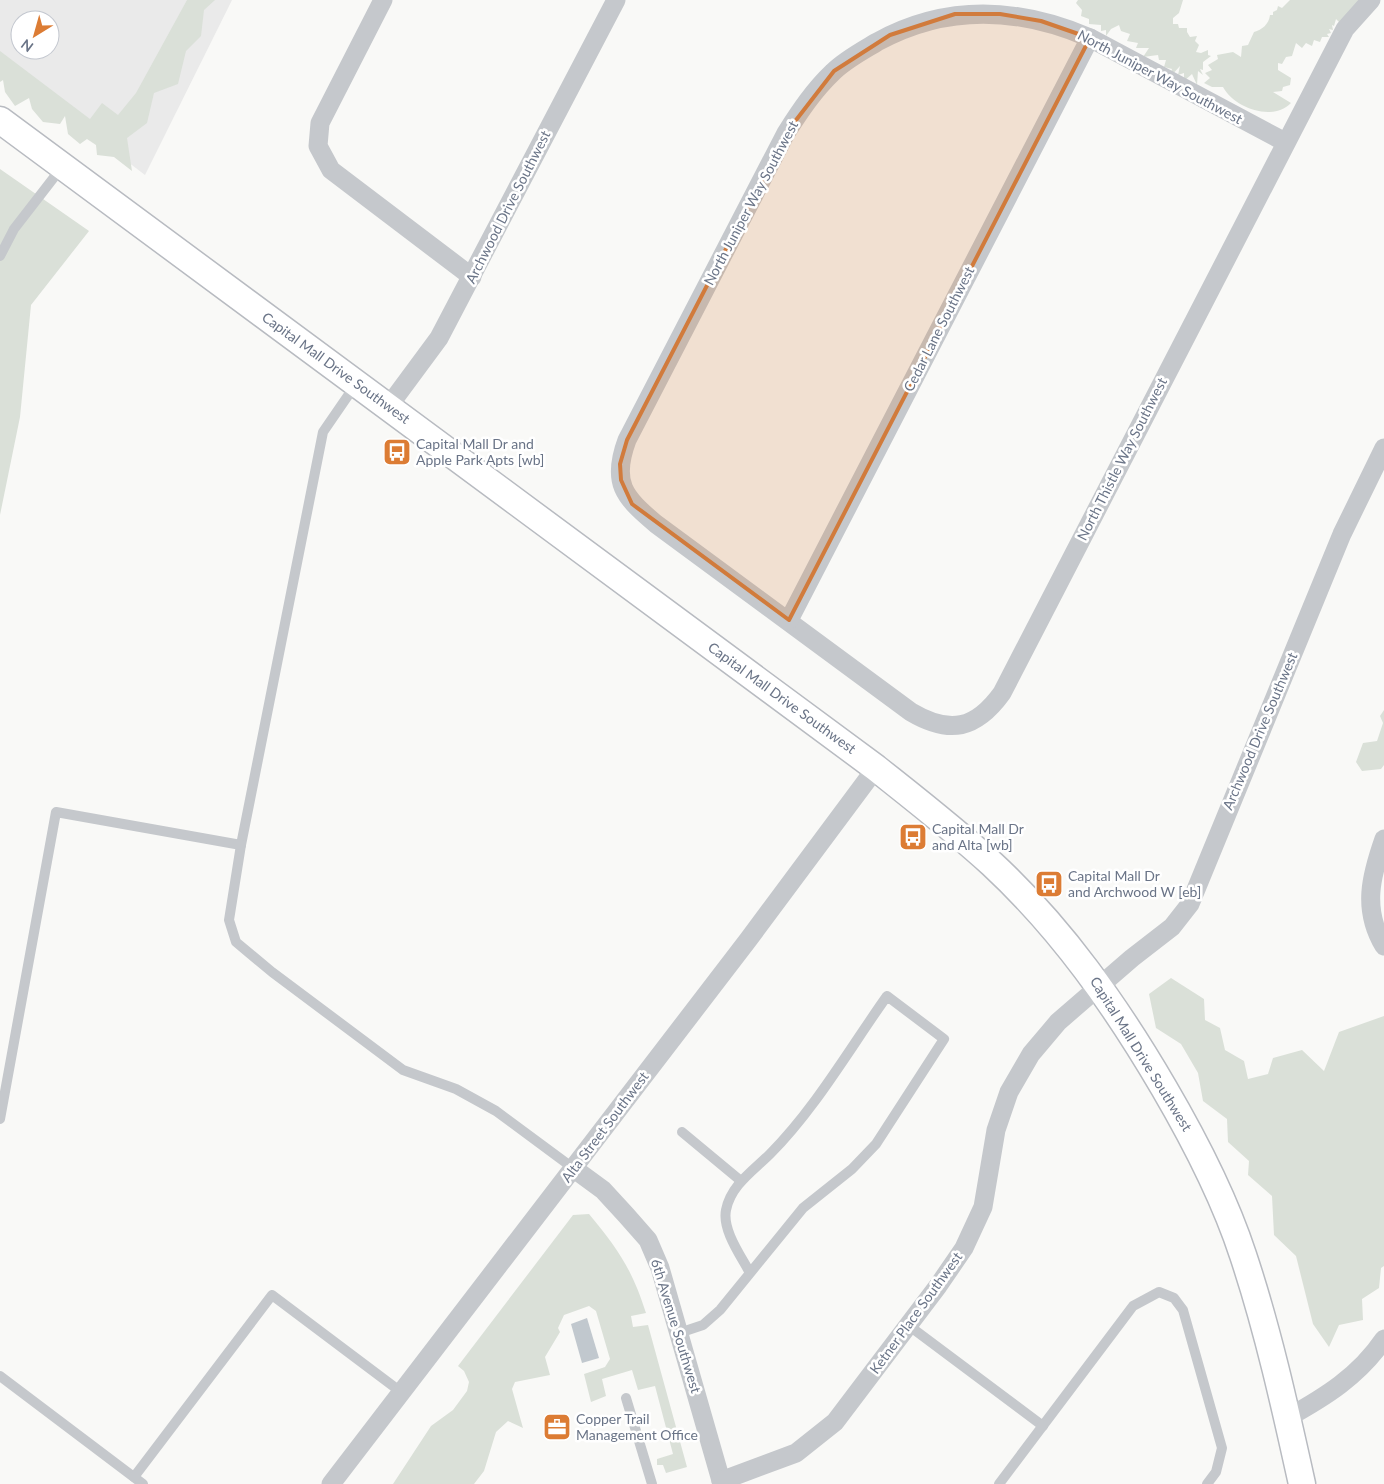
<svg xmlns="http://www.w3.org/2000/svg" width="1384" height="1484" font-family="Lato,sans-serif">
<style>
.built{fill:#eaeaea;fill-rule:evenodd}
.green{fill:#dae0d8}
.water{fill:#c1c8ce}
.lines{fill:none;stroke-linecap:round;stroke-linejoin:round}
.secondary-casing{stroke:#b8bbc1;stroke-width:29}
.lane{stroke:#c5c8cc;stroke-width:10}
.street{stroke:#c5c8cc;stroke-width:19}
.secondary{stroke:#fff;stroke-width:26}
.marked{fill:#d17b3c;fill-opacity:0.2;stroke:#d17b3c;stroke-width:4;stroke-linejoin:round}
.labels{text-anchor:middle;stroke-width:5;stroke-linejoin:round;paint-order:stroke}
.street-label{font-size:14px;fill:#6a7487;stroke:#fff}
.poi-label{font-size:14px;fill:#6a7487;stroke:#fff;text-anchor:start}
</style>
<rect width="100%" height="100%" fill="#f9f9f7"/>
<!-- built -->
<path class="built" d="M 0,0 L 232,0 L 145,175 L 0,64 ZM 20,20 L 50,20 L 50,50 L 20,50 Z"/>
<!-- green -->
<g class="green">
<path d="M 187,0 L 215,0 L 204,10 L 201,36 L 186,51 L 178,84 L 154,93 L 147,123 L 127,138 L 132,171 L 114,157 L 97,155 L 96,145 L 87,139 L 80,144 L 68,134 L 65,116 L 60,124 L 43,122 L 32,109 L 29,98 L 15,106 L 5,92 L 3,80 L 0,82 L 0,51 L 90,119 L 102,103 L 118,115 L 136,93 Z"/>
<path d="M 1078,0 L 1183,0 L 1179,13 L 1173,18 L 1173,24 L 1178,24 L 1179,28 L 1187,28 L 1187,32 L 1190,37 L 1197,36 L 1195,41 L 1199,45 L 1196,52 L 1201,53 L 1208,50 L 1208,55 L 1211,56 L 1203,62 L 1203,70 L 1200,69 L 1203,75 L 1198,71 L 1197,85 L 1192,74 L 1184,81 L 1184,73 L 1178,75 L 1180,66 L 1170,77 L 1172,69 L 1164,67 L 1166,60 L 1159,60 L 1158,55 L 1143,57 L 1149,48 L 1136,48 L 1138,43 L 1127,41 L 1130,34 L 1121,31 L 1119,25 L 1111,29 L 1106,36 L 1106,30 L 1101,31 L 1101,25 L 1089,24 L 1089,19 L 1081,16 L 1082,10 L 1076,3 Z"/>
<path d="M 1290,0 L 1364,0 L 1340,23 L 1336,19 L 1334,26 L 1332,25 L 1333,30 L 1329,29 L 1331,33 L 1327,34 L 1329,37 L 1322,37 L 1320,42 L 1314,40 L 1312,46 L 1306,43 L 1302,48 L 1296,43 L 1292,56 L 1286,57 L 1282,64 L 1278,63 L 1278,70 L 1291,78 L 1290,85 L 1283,87 L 1282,91 L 1273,92 L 1291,103 C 1273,122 1234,108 1223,87 L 1212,87 L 1204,83 L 1210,78 L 1205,73 L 1212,70 L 1208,65 L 1218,59 L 1217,55 L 1233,52 L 1241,57 L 1242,46 L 1248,45 L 1254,32 C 1262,30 1269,24 1270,15 L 1273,15 L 1273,12 L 1277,10 L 1278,6 L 1282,8 Z"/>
<path d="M 0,169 L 89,231 L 31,305 L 20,417 L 0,515 Z"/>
<path d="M 1384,710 L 1384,765 L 1381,769 L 1362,771 L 1356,762 L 1363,743 L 1377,741 L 1383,723 L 1380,716 Z"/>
<path d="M 1171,978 L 1204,999 L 1205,1020 L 1220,1028 L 1225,1050 L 1244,1061 L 1248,1079 L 1268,1074 L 1273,1058 L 1302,1050 L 1324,1071 L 1339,1032 L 1384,1016 L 1384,1266 L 1381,1268 L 1379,1288 L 1362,1299 L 1363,1320 L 1339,1325 L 1329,1347 L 1313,1324 L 1296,1256 L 1274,1235 L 1272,1196 L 1248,1175 L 1249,1161 L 1228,1142 L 1227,1119 L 1203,1101 L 1198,1073 L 1181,1044 L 1156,1028 L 1149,994 Z"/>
<path d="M 589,1214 C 618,1249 632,1269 646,1313 L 631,1316 L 633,1327 L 648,1325 L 687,1467 L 666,1473 L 663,1465 L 657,1465 L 657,1459 L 673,1454 L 655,1386 L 638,1390 L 632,1370 L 602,1379 L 606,1396 L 591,1402 L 584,1374 L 605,1367 L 610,1359 L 596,1311 L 589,1306 L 564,1315 L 558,1328 L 560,1332 L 545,1357 L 550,1375 L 515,1382 L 512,1389 L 523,1428 L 508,1421 L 496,1432 L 484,1471 L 474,1484 L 393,1484 L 431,1426 L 453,1410 L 467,1391 L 469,1382 L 464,1371 L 458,1366 L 573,1215 Z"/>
</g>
<!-- water -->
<path class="water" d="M 587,1318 L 599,1358 L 582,1363 L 571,1324 Z"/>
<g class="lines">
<defs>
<path id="secondary" d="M 0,120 L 876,768 C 915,799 955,830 992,864 C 1062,929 1116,1006 1164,1088 C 1195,1141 1224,1197 1243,1255 C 1268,1330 1285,1407 1302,1484"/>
</defs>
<!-- secondary casing -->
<use href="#secondary" class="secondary-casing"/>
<!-- lane -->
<g class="lane">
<path d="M 0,256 L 14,229 L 62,167"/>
<path d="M 356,384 L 323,432 L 241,845 L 229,920 L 236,942 L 272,972 L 403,1070 L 456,1089 L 496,1111 L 573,1168"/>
<path d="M 0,1119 L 56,812 L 241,845"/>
<path d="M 682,1132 L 741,1181"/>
<path d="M 908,1325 L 1043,1426"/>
<path d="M 679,1333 L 703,1325 L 720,1310 L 803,1208 L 852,1169 L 876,1144 L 944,1039 L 887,996 C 850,1048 815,1109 770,1154 C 753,1171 731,1185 726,1210 C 722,1230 741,1256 750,1273"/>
<path d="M 0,1376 L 143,1484"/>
<path d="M 626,1398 L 652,1484"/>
<path d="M 134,1477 L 272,1295 L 401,1392"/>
<path d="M 999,1484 L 1133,1306 L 1159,1292 L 1174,1298 L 1183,1310 L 1222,1448 L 1216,1472 L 1207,1484"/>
</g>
<!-- street -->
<g class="street">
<path d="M 383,0 L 320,123 L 318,146 L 331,170 L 472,277"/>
<path d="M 1285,142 L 1090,38 C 1018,7 946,4 877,42 C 862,51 845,60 833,72 C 814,90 800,111 786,133 L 627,440 C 611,483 624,497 656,524 L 911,712 C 950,735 976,729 1002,693 L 1345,29 L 1371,0"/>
<path d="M 388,407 L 439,338 L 616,0"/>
<path d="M 789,620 L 1090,38"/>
<path d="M 1384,839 C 1371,876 1362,909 1384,946"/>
<path d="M 573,1168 L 603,1190 L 626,1215 L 648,1240 L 660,1268 L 722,1484"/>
<path d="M 1287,1418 C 1325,1397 1359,1376 1384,1339"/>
<path d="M 721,1481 L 796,1453 L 835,1422 L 938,1286 L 964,1248 L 983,1207 L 996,1130 L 1009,1092 L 1031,1054 L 1058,1022 L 1132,958 L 1172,927 L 1190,904 L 1342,534 L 1384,448"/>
<path d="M 331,1484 L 748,940 L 876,768"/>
</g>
<!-- secondary -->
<use href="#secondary" class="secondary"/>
</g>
<!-- marked area -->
<path class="marked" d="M 955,14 L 1000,14 L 1041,21 L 1090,38 L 789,620 L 632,504 L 621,480 L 620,464 L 627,440 L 786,133 L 834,71 L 890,35 Z"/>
<!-- icons -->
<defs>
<symbol id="bus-square" viewBox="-11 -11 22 22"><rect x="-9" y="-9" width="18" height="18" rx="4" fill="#dc7c34" stroke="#fff"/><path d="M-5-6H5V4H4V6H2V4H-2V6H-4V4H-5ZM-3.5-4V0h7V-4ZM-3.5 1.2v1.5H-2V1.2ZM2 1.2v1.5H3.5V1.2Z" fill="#fff"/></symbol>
<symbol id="office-square" viewBox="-11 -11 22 22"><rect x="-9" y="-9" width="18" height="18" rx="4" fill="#dc7c34" stroke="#fff"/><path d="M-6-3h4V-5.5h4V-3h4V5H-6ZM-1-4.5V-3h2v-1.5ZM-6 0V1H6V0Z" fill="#fff"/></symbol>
</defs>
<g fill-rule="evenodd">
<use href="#bus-square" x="381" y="436" width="32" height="32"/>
<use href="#bus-square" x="897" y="821" width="32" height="32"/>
<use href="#bus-square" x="1033" y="868" width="32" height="32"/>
<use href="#office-square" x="541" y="1411" width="32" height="32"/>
</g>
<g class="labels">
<!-- street labels -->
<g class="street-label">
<text transform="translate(1160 77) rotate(28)" y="5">North Juniper Way Southwest</text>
<text transform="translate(751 203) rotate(-62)" y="5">North Juniper Way Southwest</text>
<text transform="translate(508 207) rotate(-63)" y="5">Archwood Drive Southwest</text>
<text transform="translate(939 329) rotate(-63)" y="5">Cedar Lane Southwest</text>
<text transform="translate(336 368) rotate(36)" y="5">Capital Mall Drive Southwest</text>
<text transform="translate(1122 459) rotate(-63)" y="5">North Thistle Way Southwest</text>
<text transform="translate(782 698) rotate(36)" y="5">Capital Mall Drive Southwest</text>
<text transform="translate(1260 731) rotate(-67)" y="5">Archwood Drive Southwest</text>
<text transform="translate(1141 1054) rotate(58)" y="5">Capital Mall Drive Southwest</text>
<text transform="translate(605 1127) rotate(-53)" y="5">Alta Street Southwest</text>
<text transform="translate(916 1313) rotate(-54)" y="5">Ketner Place Southwest</text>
<text transform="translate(676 1326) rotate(73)" y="5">6th Avenue Southwest</text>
</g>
<!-- poi labels -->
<g class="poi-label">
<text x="416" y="449">Capital Mall Dr and<tspan x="416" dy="16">Apple Park Apts [wb]</tspan></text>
<text x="932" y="834">Capital Mall Dr<tspan x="932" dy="16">and Alta [wb]</tspan></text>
<text x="1068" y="881">Capital Mall Dr<tspan x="1068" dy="16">and Archwood W [eb]</tspan></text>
<text x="576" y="1424">Copper Trail<tspan x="576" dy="16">Management Office</tspan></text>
</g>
</g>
<!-- north arrow -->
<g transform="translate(35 35) rotate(217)"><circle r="24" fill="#ffffff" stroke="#c3c7cf"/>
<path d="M0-4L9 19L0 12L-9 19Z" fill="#dc7c34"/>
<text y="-8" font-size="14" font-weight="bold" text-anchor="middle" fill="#6a7487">N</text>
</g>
</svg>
